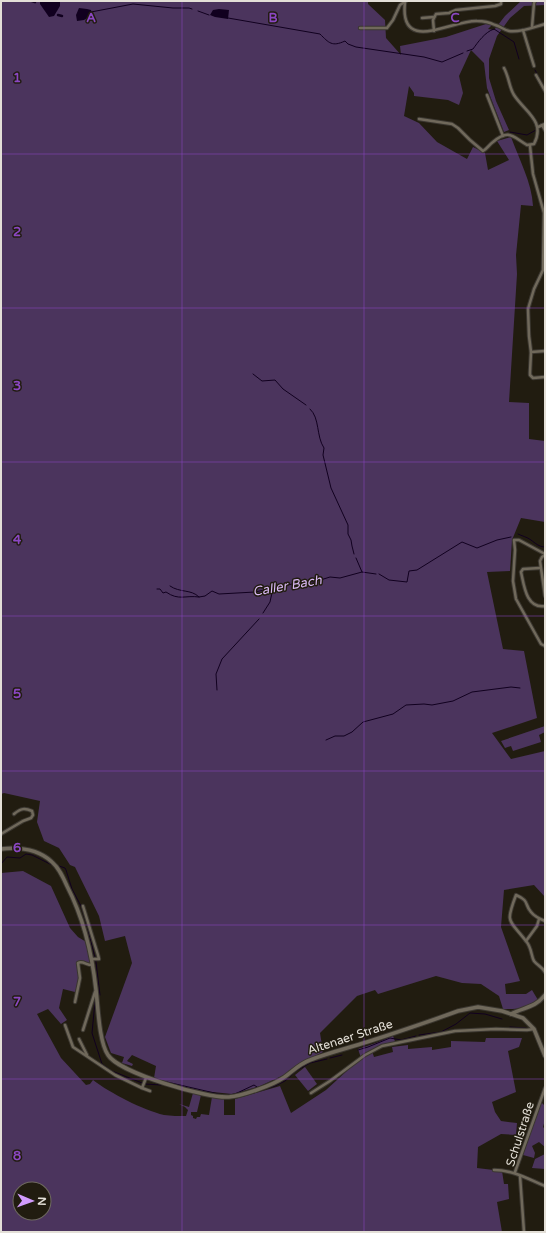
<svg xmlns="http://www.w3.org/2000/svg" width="546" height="1233" font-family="'Varela Round',sans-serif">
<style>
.green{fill:#4b345d;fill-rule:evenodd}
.water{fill:#11001f}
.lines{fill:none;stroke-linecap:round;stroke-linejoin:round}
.stream{stroke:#11001f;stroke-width:1}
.canal{stroke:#11001f;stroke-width:2.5}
.street-casing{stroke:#3b3730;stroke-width:4.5}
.secondary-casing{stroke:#3b3730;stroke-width:5.5}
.street{stroke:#70695b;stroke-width:2.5}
.secondary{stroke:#70695b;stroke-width:3.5}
.grid{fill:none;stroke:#8b47c3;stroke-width:1;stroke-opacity:0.55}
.labels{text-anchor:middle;stroke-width:3;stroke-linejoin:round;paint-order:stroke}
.street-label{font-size:12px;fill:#e3dfd7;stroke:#211c10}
.water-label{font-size:13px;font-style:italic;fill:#d9b8f4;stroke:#211c10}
.grid-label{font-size:13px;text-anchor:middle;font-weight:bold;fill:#8b47c3;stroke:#211c10;stroke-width:3;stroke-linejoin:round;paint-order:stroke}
</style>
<rect width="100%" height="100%" fill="#211c10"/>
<!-- green -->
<g class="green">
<path d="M 1,1 L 368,1 L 368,4 L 385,20 L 386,38 L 401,55 L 400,46 L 446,37 L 486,24 L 492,25 L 488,29 L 494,30 L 505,16 L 521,1 L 545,1 L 545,5 L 524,6 L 510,18 L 497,36 L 489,59 L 489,78 L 496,101 L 509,130 L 504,132 L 487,88 L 484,63 L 471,50 L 459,76 L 463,93 L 459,105 L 448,100 L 414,96 L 414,93 L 409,86 L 404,116 L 419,123 L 437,142 L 467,159 L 473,147 L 485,153 L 488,170 L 509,160 L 497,141 L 511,137 C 519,159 532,183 533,206 L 521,205 L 516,255 L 517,274 L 509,402 L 529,403 L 529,439 L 545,441 L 545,522 L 521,518 L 512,540 L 510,571 L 487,572 L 503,649 L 524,651 L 537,718 L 492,733 L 511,759 L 545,751 L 545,897 L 534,885 L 504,890 L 501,927 L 520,981 L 505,984 L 506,994 L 526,994 L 532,990 L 538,1000 C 525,1009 518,1009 503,1009 L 499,996 L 481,984 L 462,983 L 436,976 L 378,994 L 375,990 L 357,996 L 320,1033 L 323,1052 L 301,1063 L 286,1074 L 260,1086 L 232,1094 L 203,1091 L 176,1085 L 154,1078 L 156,1066 L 132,1055 L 127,1061 L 133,1064 L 132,1066 L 122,1063 L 124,1057 L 111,1053 L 105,1037 L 132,963 L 125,936 L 105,941 L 99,916 L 75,867 L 70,865 L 59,848 L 44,841 L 37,822 L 40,801 L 4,793 L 1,794 Z"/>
<path d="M 545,726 L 545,732 L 539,735 L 541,742 L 513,751 L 511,746 L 505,748 L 501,741 Z"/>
<path d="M 23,871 L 51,886 L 70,928 L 78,937 L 88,943 L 93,965 L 78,962 L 80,978 L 75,992 L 63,989 L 59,1008 L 67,1020 L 61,1024 L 48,1009 L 37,1014 L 61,1058 L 86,1085 L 90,1084 L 93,1080 C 110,1093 143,1110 164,1115 C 171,1116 179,1116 186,1116 L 188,1110 L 185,1107 L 179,1104 L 189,1107 L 193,1093 L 201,1095 L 197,1112 L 191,1112 L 191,1115 L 193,1116 L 193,1118 L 196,1119 L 197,1117 L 200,1117 L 201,1114 L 209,1115 L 212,1097 L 224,1099 L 224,1115 L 235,1115 L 235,1099 L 280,1086 L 291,1113 L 326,1090 L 361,1058 L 358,1049 L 376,1043 L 393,1036 L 396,1044 L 382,1046 L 372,1051 L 374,1057 L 393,1052 L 392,1047 L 408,1045 L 408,1049 L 432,1047 L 432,1050 L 451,1047 L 451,1041 L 485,1042 L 486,1038 L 522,1038 L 519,1047 L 508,1051 L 516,1092 L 492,1102 L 495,1112 L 501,1121 L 517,1123 L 516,1135 L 501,1134 L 478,1147 L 477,1168 L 502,1171 L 504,1184 L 508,1184 L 509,1199 L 497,1202 L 502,1232 L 1,1232 L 1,873 ZM 20,1189 L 44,1189 L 44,1213 L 20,1213 Z"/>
<path d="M 305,1067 L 317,1084 L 308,1091 L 295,1075 Z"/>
<path d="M 541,1102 L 545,1106 L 545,1120 L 543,1127 L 545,1129 L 545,1147 L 539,1142 L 532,1146 L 535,1153 L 534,1158 L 523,1155 Z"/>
<path d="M 545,1154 L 545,1169 L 532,1168 L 535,1159 Z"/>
</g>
<!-- water -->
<g class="water">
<path d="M 42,1 L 60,2 L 60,6 L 54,16 L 49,17 L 40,4 L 40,2 Z"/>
<path d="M 79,8 L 87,9 L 91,10 L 92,15 L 84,20 L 77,21 L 76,15 Z"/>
<path d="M 219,9 L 229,10 L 228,19 L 215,17 L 210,15 L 213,10 Z"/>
</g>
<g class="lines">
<!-- stream -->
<g class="stream">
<path d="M 198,11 L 209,15"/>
<path d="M 91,12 L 133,4 L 173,8 L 189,8 L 192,9"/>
<path d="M 228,18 L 320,34 C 329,43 332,47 345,41 L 348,44 L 356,47 L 424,57 L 442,62 L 463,53"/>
<path d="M 467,51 L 473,49 C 478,42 485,32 494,29 L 514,42 L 519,59"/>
<path d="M 535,70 L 545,88"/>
<path d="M 510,132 L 527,135 L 536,130"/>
<path d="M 253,374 L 262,381 L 275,380 L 283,389 L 306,405"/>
<path d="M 310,409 C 320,418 316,436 324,448 L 323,455 L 331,488 L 348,525 L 348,534 L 351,540 L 352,546 L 354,554"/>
<path d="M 518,534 C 522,536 527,537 531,540 C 535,543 539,547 545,547"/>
<path d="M 356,558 L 362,572"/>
<path d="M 379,574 L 389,580 L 407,582 L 409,571 L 417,570 L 462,542 L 477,548 L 497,540 L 511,537"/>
<path d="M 170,586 C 180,593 191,589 199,597 L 205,596 L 212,591 L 219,594 L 255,592 L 292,584 L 297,584 L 305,581 L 314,582 L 330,577 L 340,578 L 362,572 L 376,574"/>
<path d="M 157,589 L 160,589 L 163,593 L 166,592 C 179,601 185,595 199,597"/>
<path d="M 263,613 L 270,602 L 273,588"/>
<path d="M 217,690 L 216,674 L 222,659 L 259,619"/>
<path d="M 326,740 L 335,736 L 344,736 L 352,732 L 363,722 L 393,714 L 406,705 L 424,704 L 432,705 L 453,701 L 472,692 L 511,687 L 520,688"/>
<path d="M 1,864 L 7,857 L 20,858 L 26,854 L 32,855 L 52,865"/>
<path d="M 59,866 L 65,868 L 66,870 L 72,889 L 81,906 L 87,925 L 96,962 L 100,995"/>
<path d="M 95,1001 L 92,1033 L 102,1064 L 112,1071 L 142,1083"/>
<path d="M 510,1027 L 526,1028"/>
<path d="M 419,1035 L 441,1032 L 456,1024 L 470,1013 L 485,1014 L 502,1019"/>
<path d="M 358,1050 L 368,1047 L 390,1038 L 401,1040 L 416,1036"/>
<path d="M 330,1058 L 342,1055"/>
<path d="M 167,1082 L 223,1095"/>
<path d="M 145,1084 L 161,1085"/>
<path d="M 261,1090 L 275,1086 L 285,1081 L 296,1071 L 310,1063 L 327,1059"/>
<path d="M 228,1095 L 235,1094 L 254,1085 L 257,1087"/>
</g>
<!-- canal -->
<g class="canal">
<path d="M 32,1 L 35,2"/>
<path d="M 58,15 L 62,16"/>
</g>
<defs>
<g id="street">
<path d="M 405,2 C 399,55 451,20 477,21 C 483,21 489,22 495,25 C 500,26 504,30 509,31 C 520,33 534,27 545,24"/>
<path d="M 422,18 L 434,17"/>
<path d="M 532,27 L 534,3 L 535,1"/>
<path d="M 360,28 L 387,28 L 393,20 L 400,5 L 406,1"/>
<path d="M 523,30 L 534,66"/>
<path d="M 434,31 L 433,20 L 436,14 L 449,13 L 456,10 L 495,6 L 501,4 L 501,1"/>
<path d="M 536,75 L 545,91"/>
<path d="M 487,95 L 503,136"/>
<path d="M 419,119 L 452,124 L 458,128 L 470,140 L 483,151 C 487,149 489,145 493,142 C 509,128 513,137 527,145 L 534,144 C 546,121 525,112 514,95 C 509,87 509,77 504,68"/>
<path d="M 542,125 L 545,130"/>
<path d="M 538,127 L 545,124"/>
<path d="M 530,146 L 533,174 L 544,213 L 543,270 L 534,289 L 528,309 L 529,336 L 531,352 L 530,372 L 530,375 L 533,378 L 545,377"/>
<path d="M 531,352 L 545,351"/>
<path d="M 545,554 L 519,540 L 514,540 L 515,550 L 513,581 L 516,599 L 541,644 L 545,646"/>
<path d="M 545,555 L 542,557 L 540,561 L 545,596"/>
<path d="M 540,568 L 523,569 L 521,572 C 524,585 526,609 545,606"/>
<path d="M 1,834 L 23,821 L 31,818 L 33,815 L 32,811 C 25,808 21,808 14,814"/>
<path d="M 83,906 L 98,955 L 99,959 L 92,959"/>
<path d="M 545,921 C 540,919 534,916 531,912 C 524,904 530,901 516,895 C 505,924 509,919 526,941 C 532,948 531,956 534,961 C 537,965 542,967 545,972"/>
<path d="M 526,941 L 537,926 L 539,919"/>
<path d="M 75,1002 L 80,978 L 78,963 C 83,960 87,966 93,965"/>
<path d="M 65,1025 L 73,1047 L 115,1075 L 142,1088 L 146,1078"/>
<path d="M 83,1030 L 95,992"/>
<path d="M 79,1039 L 87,1055"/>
<path d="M 142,1088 L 150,1091"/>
<path d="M 311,1093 L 330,1081 L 365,1055 L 382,1046 L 455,1031 L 496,1029 L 527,1030 L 534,1029"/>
<path d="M 494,1170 C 513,1170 528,1179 545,1186"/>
<path d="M 515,1172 L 545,1088"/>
<path d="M 520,1176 L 524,1232"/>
</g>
<g id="secondary">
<path d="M 1,849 C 19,847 38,849 52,862 C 59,868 63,877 67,886 C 84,919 92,953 96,990 C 98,1006 99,1042 108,1055 C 119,1073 208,1099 229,1097 C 242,1096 273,1085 283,1078 C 292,1072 299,1064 310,1060 C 328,1053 348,1048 367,1042 C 398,1032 428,1022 458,1011 L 478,1007 L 502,1011 L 523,1018 L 534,1029 L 545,1056"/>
<path d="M 511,1014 C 524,1007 535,1008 545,995"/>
</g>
</defs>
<!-- street casing -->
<use href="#street" class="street-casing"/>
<!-- secondary casing -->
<use href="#secondary" class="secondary-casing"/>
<!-- street -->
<use href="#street" class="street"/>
<!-- secondary -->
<use href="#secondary" class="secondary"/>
</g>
<!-- grid -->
<path class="grid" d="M 182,1 L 182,1232M 364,1 L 364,1232M 1,154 L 545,154M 1,308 L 545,308M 1,462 L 545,462M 1,616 L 545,616M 1,771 L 545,771M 1,925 L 545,925M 1,1079 L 545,1079"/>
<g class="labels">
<!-- street labels -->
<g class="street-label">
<text transform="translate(350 1037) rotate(-18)" y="4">Altenaer Straße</text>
<text transform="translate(520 1134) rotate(-72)" y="4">Schulstraße</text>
</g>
<!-- water labels -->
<g class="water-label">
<text transform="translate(287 585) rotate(-10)" y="5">Caller Bach</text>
</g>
</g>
<g class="grid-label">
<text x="91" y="22">A</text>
<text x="273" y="22">B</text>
<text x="455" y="22">C</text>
<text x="17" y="82">1</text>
<text x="17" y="236">2</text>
<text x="17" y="390">3</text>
<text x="17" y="544">4</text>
<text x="17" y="698">5</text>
<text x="17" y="852">6</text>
<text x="17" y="1006">7</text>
<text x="17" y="1160">8</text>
</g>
<!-- border -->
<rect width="546" height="1233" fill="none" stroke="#e3dfd7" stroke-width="4"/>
<!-- north arrow -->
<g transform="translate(32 1201) rotate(92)"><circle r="19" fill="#211c10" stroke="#6f6a60"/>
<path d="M0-3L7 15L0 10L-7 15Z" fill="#d29cfd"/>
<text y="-6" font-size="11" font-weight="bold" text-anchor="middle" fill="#e3dfd7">N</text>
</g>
</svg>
